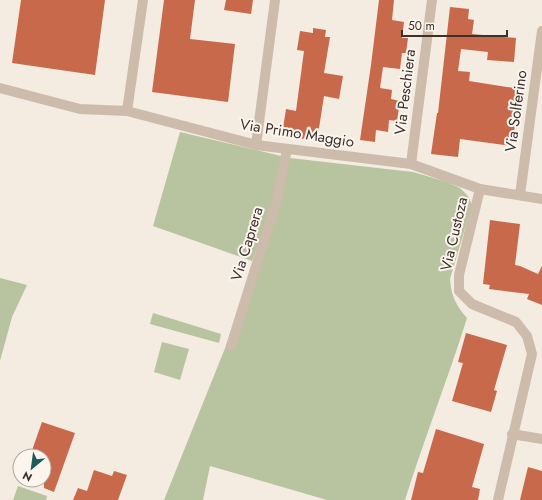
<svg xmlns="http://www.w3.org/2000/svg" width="542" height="500" font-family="Jost,sans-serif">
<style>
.green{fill:#b8c4a0}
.building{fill:#c8694b}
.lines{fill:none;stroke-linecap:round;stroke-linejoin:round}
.minor{stroke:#cdbbac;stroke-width:10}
.labels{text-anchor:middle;stroke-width:4;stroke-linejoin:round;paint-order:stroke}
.street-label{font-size:15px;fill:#3b302b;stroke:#fbf5ee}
</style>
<rect width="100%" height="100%" fill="#f4ebe1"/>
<!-- green -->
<g class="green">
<path d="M 180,132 L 281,156 L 274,200 L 252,261 L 153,226 Z"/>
<path d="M 290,158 L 413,172 L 447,182 L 460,188 L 468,196 L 472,205 L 450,279 C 451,295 456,306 467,318 C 448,379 424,439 405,500 L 327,500 L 210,466 L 203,500 L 164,500 L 242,306 Z"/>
<path d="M 0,278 L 27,285 L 12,317 L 0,361 Z"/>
<path d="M 153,313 L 221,334 L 219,343 L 150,324 Z"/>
<path d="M 162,342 L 189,349 L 180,380 L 154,372 Z"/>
<path d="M 18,486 L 47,496 L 46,500 L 13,500 Z"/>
</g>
<!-- building -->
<g class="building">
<path d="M 21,0 L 105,0 L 95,75 L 12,63 Z"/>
<path d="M 164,0 L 195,0 L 190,39 L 235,44 L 228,102 L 152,92 Z"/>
<path d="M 226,0 L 253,0 L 251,14 L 224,10 Z"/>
<path d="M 379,0 L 394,0 L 392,20 L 404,22 L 402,38 L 408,38 L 406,53 L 402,53 L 400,69 L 383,67 L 380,88 L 392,90 L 391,99 L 400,101 L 397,121 L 389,120 L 388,132 L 376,130 L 375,142 L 360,140 L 371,65 Z"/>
<path d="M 450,7 L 469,9 L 468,19 L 474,20 L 472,34 L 516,38 L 514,62 L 487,60 L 488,52 L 461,49 L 458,71 L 470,72 L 469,81 L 520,89 L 512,146 L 460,139 L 458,157 L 431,154 L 437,113 L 438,113 Z"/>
<path d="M 313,28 L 326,30 L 325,37 L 330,37 L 324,73 L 343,76 L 339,99 L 324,96 L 317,141 L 282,135 L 286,109 L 296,111 L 304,51 L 297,50 L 300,31 L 313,33 Z"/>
<path d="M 490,220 L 520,224 L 515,265 L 520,266 L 538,274 L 542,266 L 542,305 L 527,299 L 529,294 L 489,289 L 490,285 L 483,284 Z"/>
<path d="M 466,333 L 507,345 L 494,390 L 497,391 L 491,412 L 452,401 L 463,363 L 458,362 Z"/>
<path d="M 42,422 L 75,433 L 54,492 L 44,488 L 44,456 L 30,456 Z"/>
<path d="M 436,429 L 484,444 L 472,487 L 480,489 L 478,500 L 411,500 L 418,472 L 423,473 Z"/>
<path d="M 528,467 L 542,471 L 542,500 L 520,500 Z"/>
<path d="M 94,470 L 112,476 L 114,471 L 127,475 L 118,500 L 73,500 L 78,488 L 87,491 Z"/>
</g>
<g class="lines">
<!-- minor -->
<g class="minor">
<path d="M 0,88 L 80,109 L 127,111 L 256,145 L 411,164 L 480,189 L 542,199"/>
<path d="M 127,111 L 143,0"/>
<path d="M 256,145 L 275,0"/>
<path d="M 411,164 L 432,0"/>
<path d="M 480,189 L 459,275 L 459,291 L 472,304 L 516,322 L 527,336 L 532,354 L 498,500"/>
<path d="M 520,195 L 542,31"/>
<path d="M 231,346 L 277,199 L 287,149"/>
<path d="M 512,434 L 542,439"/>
</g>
</g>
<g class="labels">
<!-- street labels -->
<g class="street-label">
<text transform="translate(405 92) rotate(-83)" y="5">Via Peschiera</text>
<text transform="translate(516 111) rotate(-82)" y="5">Via Solferino</text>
<text transform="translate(297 133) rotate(9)" y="5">Via Primo Maggio</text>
<text transform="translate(454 234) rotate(-77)" y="5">Via Custoza</text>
<text transform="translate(247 244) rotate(-73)" y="5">Via Caprera</text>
</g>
</g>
<!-- north arrow -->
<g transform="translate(32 468) rotate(209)"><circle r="19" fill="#fbf5ee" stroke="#aea6a0"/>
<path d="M0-3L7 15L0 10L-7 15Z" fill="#1f5a5e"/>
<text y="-6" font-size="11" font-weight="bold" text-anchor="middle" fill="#3b302b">N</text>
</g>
<!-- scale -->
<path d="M402 30v6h105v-6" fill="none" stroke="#3b302b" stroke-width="2"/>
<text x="408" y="30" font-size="12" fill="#3b302b" stroke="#fbf5ee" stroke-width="3" paint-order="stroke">50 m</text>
</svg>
